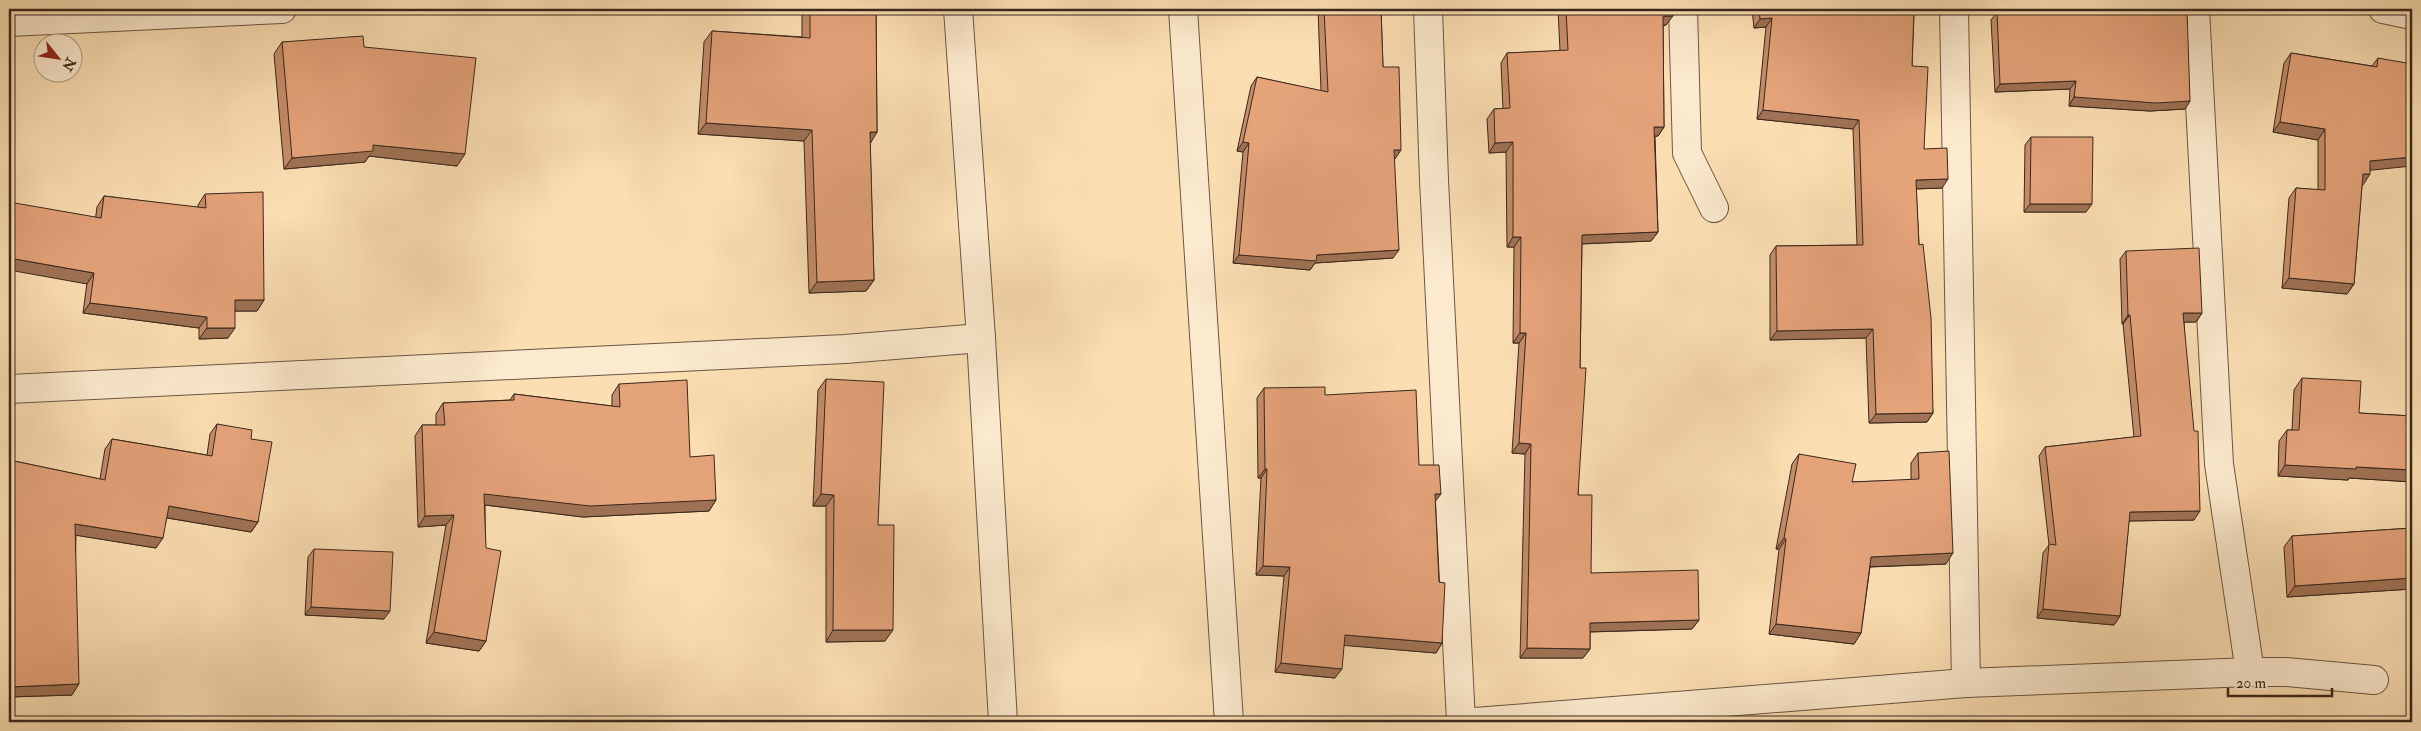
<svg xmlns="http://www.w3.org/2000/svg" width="2421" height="731" font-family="'IM FELL Double Pica',serif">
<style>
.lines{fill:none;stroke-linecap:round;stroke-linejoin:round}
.minor-casing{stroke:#6a5642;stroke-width:30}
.minor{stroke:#fceace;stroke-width:28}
.wall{fill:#c58c69;stroke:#39281d}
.shaded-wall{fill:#a07255;stroke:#39281d}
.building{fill:#e5a37a;stroke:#39281d}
</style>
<rect width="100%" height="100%" fill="#fbdfb3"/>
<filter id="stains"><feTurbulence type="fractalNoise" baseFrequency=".004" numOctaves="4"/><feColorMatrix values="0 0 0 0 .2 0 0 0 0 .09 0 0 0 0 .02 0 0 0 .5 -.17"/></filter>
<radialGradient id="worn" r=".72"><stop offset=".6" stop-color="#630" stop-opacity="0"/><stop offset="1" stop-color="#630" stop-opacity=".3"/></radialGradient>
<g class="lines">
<defs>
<g id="minor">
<path d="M 958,9 L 981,338 L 1003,722"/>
<path d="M 1183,9 L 1229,722"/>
<path d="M 1428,9 L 1434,180 L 1461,722"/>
<path d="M 1683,9 L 1687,153 L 1714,208"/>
<path d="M 1954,9 L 1966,683"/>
<path d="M 2195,9 L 2219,464 L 2250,672"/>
<path d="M 2383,9 L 2412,15"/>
<path d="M 9,22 L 282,9"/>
<path d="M 9,389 L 845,349 L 981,338"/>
<path d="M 1475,722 L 1966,683 L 2250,672 L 2286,672 L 2374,680"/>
</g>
</defs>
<!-- minor casing -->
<use href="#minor" class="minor-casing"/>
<!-- minor -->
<use href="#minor" class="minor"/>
</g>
<!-- wall -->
<g class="wall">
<path d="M 805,9 L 876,9 L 877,132 L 870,143 L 874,280 L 866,291 L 809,293 L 804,141 L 698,134 L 704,42 L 712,31 L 802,37 L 802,14 Z"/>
<path d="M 1318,9 L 1381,9 L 1383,67 L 1395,159 L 1394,159 L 1393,258 L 1315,263 L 1310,270 L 1233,263 L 1243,152 L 1237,151 L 1251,86 L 1257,77 L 1321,91 Z"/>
<path d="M 1558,9 L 1673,9 L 1666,25 L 1663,26 L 1664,127 L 1658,136 L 1655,136 L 1658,232 L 1651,241 L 1582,244 L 1578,495 L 1591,573 L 1699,620 L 1692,629 L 1590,632 L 1590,649 L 1583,658 L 1520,658 L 1525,454 L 1512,453 L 1519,343 L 1513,343 L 1514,247 L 1507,247 L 1506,152 L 1489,153 L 1487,119 L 1494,109 L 1503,109 L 1501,63 L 1507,53 L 1560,51 Z"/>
<path d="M 1752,9 L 1922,9 L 1918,14 L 1914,14 L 1912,66 L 1924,149 L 1942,188 L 1916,189 L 1919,245 L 1933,413 L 1927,422 L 1869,423 L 1866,338 L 1770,340 L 1770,255 L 1776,246 L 1857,245 L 1853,129 L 1757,119 L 1766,27 L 1754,28 Z"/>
<path d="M 1997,12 L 2190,101 L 2185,109 L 2150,111 L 2069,106 L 2070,89 L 1995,92 L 1991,20 Z"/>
<path d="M 282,42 L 364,47 L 457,166 L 369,156 L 365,162 L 284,169 L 274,54 Z"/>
<path d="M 2291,53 L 2372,66 L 2378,58 L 2370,171 L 2362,185 L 2354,284 L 2347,294 L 2282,288 L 2289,198 L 2296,188 L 2318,190 L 2318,140 L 2273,132 L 2284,63 Z"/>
<path d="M 2031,137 L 2086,212 L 2024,212 L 2025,145 Z"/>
<path d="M 205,194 L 264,300 L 257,311 L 235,311 L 228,338 L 199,339 L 199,328 L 83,313 L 97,207 L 104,196 L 198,208 L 198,205 Z"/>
<path d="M 2126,251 L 2202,313 L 2196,322 L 2184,322 L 2194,520 L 2129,521 L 2120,616 L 2114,625 L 2037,618 L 2043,553 L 2049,545 L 2039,456 L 2045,447 L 2134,437 L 2123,324 L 2122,324 L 2120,259 Z"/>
<path d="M 2302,378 L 2359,413 L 2412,416 L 2412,482 L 2349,478 L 2348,480 L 2278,476 L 2279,441 L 2287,430 L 2292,430 L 2294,390 Z"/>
<path d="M 826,379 L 878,525 L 885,641 L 826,642 L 826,506 L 813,506 L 818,390 Z"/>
<path d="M 619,384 L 690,457 L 716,500 L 709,511 L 583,517 L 485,505 L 486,641 L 479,651 L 426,643 L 446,525 L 418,527 L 415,436 L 422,425 L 436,425 L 436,414 L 443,403 L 510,400 L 514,394 L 612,406 L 612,395 Z"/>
<path d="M 1264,388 L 1325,395 L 1419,465 L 1435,502 L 1442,643 L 1436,653 L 1344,645 L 1335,678 L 1275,672 L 1284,576 L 1256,575 L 1261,478 L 1258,478 L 1257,398 Z"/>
<path d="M 217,424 L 251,439 L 258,522 L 251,532 L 167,518 L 156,548 L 76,535 L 72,695 L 9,697 L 9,468 L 14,461 L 100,479 L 105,449 L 112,439 L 207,455 L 210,434 Z"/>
<path d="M 1918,453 L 1946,564 L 1870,567 L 1861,633 L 1854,644 L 1769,634 L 1779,549 L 1776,549 L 1792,464 L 1799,454 L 1852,482 L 1911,480 L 1911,463 Z"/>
<path d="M 2412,528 L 2412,589 L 2287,597 L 2284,547 L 2292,536 Z"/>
<path d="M 314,549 L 384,619 L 305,615 L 308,557 Z"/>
</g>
<!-- shaded-wall -->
<g class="shaded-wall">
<path d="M 1079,9 L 1090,9 L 1089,11 Z"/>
<path d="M 1911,9 L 1922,9 L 1918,14 L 1908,12 Z"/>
<path d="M 1663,16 L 1673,16 L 1666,25 L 1656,26 Z"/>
<path d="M 1772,18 L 1766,27 L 1754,28 L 1760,19 Z"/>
<path d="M 2076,81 L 2070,89 L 1995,92 L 2000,84 Z"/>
<path d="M 2074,97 L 2190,101 L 2185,109 L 2150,111 L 2069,106 Z"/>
<path d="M 1763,110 L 1859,120 L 1853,129 L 1757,119 Z"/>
<path d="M 2280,122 L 2325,129 L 2318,140 L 2273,132 Z"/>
<path d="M 706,123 L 812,130 L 804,141 L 698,134 Z"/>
<path d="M 1654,127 L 1664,127 L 1658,136 L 1648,136 Z"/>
<path d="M 870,132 L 877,132 L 870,144 Z"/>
<path d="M 1243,142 L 1249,143 L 1243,152 L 1237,151 Z"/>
<path d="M 1513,142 L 1506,152 L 1489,153 L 1495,143 Z"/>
<path d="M 373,145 L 465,154 L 457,166 L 369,156 L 365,162 L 284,169 L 292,158 Z"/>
<path d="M 1394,150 L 1401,150 L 1395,159 L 1387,159 Z"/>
<path d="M 2412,157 L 2412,166 L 2363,171 L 2370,161 Z"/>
<path d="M 2363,174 L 2370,174 L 2363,185 L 2356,185 Z"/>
<path d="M 1948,179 L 1942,188 L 1910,189 L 1916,180 Z"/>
<path d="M 2030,204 L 2092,204 L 2086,212 L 2024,212 Z"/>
<path d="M 1658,232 L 1651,241 L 1575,244 L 1582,235 Z"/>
<path d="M 1513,237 L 1521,237 L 1514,247 L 1507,247 Z"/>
<path d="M 1399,250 L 1393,258 L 1315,263 L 1310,270 L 1233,263 L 1239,255 L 1317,255 Z"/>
<path d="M 9,258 L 94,273 L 87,284 L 9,270 Z"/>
<path d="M 2289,278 L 2354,284 L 2347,294 L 2282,288 Z"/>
<path d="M 874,280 L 866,291 L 809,293 L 817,282 Z"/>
<path d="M 235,300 L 264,300 L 257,311 L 227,311 Z"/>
<path d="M 90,303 L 207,317 L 199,328 L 83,313 Z"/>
<path d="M 2183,313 L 2202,313 L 2196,322 L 2177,322 Z"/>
<path d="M 2128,315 L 2130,315 L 2123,324 L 2122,324 Z"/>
<path d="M 207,328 L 235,328 L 228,338 L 199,339 Z"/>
<path d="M 1873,329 L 1866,338 L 1770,340 L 1777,331 Z"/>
<path d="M 1520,333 L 1526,333 L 1519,343 L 1513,343 Z"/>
<path d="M 1933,413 L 1927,422 L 1869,423 L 1876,414 Z"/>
<path d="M 1519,443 L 1531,444 L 1525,454 L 1512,453 Z"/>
<path d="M 2285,465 L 2356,467 L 2412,470 L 2412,482 L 2349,478 L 2348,480 L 2278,476 Z"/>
<path d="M 1265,469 L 1267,469 L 1261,478 L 1258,478 Z"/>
<path d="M 484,494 L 716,500 L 709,511 L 583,517 L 477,504 Z"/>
<path d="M 821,494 L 834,495 L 826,506 L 813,506 Z"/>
<path d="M 1435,494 L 1441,494 L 1434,503 Z"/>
<path d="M 169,506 L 258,522 L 251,532 L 162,517 Z"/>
<path d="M 2200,511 L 2194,520 L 2124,521 L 2130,512 Z"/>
<path d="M 454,515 L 446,525 L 418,527 L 425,516 Z"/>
<path d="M 75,524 L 163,538 L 156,548 L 68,534 Z"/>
<path d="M 1784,538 L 1786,539 L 1779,549 L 1776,549 Z"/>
<path d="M 1953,553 L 1946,564 L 1864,567 L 1871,557 Z"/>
<path d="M 1263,566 L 1290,567 L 1284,576 L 1256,575 Z"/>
<path d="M 2412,578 L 2412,589 L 2287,597 L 2295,586 Z"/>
<path d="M 311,607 L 390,611 L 384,619 L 305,615 Z"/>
<path d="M 2043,609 L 2120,616 L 2114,625 L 2037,618 Z"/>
<path d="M 1699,620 L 1692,629 L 1583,632 L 1590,623 Z"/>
<path d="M 1776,624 L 1861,633 L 1854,644 L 1769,634 Z"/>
<path d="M 833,630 L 893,630 L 885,641 L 826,642 Z"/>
<path d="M 434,632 L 486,641 L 479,651 L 426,643 Z"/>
<path d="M 1345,635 L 1442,643 L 1436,653 L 1339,645 Z"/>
<path d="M 1527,648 L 1590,649 L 1583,658 L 1520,658 Z"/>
<path d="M 1281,663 L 1342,669 L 1335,678 L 1275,672 Z"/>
<path d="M 79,684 L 72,695 L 9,697 L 9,687 Z"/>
</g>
<!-- building -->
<g class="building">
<path d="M 810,9 L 876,9 L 877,132 L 870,132 L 874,280 L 817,282 L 812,130 L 706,123 L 712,31 L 810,38 Z"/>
<path d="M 1324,9 L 1381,9 L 1383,67 L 1399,67 L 1401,150 L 1394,150 L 1399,250 L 1317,255 L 1316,261 L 1239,255 L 1249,143 L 1243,142 L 1257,77 L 1328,92 Z"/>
<path d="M 1566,9 L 1673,9 L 1673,16 L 1663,16 L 1664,127 L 1654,127 L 1658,232 L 1582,235 L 1580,368 L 1586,368 L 1578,495 L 1592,495 L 1591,573 L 1698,570 L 1699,620 L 1590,623 L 1590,649 L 1527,648 L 1531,444 L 1519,443 L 1526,333 L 1520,333 L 1521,237 L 1513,237 L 1513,142 L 1495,143 L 1494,109 L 1510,108 L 1507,53 L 1568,50 Z"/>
<path d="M 1759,9 L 1914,9 L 1912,66 L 1928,67 L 1924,149 L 1947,148 L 1948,179 L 1916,180 L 1919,245 L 1923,244 L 1931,318 L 1933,413 L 1876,414 L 1873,329 L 1777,331 L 1776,246 L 1863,245 L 1859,120 L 1763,110 L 1772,18 L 1760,19 Z"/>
<path d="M 2058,9 L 2187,9 L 2190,101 L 2156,103 L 2074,97 L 2076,81 L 2000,84 L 1997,12 Z"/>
<path d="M 363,36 L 364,47 L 476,58 L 465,154 L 373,145 L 373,151 L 292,158 L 282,42 Z"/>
<path d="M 2291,53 L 2377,67 L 2378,58 L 2412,64 L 2412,157 L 2370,161 L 2370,174 L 2363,174 L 2354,284 L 2289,278 L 2296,188 L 2325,190 L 2325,129 L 2280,122 Z"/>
<path d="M 2031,137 L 2093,137 L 2092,204 L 2030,204 Z"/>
<path d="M 263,192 L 264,300 L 235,300 L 235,328 L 207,328 L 207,317 L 90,303 L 94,273 L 9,258 L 9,202 L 101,218 L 104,196 L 206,208 L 205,194 Z"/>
<path d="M 2199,248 L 2202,313 L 2183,313 L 2194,431 L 2198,431 L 2200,511 L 2130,512 L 2120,616 L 2043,609 L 2049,544 L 2056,545 L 2045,447 L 2141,436 L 2130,315 L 2128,315 L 2126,251 Z"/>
<path d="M 2302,378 L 2361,381 L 2359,413 L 2412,416 L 2412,470 L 2356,467 L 2356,469 L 2285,465 L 2287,430 L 2299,430 Z"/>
<path d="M 826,379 L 884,382 L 878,525 L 894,525 L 893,630 L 833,630 L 834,495 L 821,494 Z"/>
<path d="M 687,380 L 690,457 L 714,455 L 716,500 L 590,506 L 484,494 L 486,548 L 501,551 L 486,641 L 434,632 L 454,515 L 425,516 L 422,425 L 445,425 L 443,403 L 514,400 L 514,394 L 620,407 L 619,384 Z"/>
<path d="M 1325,387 L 1325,395 L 1416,390 L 1419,465 L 1439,465 L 1441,494 L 1435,494 L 1439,582 L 1445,583 L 1442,643 L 1345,635 L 1342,669 L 1281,663 L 1290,567 L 1263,566 L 1267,469 L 1265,469 L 1264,388 Z"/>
<path d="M 217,424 L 252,430 L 251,439 L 272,442 L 258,522 L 169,506 L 163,538 L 75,524 L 79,684 L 9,687 L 9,486 L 14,461 L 105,480 L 112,439 L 212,456 Z"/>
<path d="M 1949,451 L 1953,553 L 1871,557 L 1861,633 L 1776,624 L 1786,539 L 1784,538 L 1799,454 L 1856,464 L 1852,482 L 1919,479 L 1918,453 Z"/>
<path d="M 2412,528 L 2412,578 L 2295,586 L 2292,536 Z"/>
<path d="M 314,549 L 393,552 L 390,611 L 311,607 Z"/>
</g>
<!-- margin -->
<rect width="2421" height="731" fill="none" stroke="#fbdfb3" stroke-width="30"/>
<rect x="10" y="10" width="2401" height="711" fill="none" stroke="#39281d" stroke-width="2.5"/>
<rect x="15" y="15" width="2391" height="701" fill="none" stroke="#39281d"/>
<!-- north arrow -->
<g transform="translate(58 58) rotate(120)"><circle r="24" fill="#fceace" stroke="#ae9c87"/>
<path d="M0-4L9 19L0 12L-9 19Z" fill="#8f2418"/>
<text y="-8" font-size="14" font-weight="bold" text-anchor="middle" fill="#39281d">N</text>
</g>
<!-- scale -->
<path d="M2228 688v8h104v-8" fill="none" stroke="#39281d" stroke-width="2.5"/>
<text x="2236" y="688" font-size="15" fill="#39281d" stroke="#fceace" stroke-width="4" paint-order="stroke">20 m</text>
<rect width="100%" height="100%" filter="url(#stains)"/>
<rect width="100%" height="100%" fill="url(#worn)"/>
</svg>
